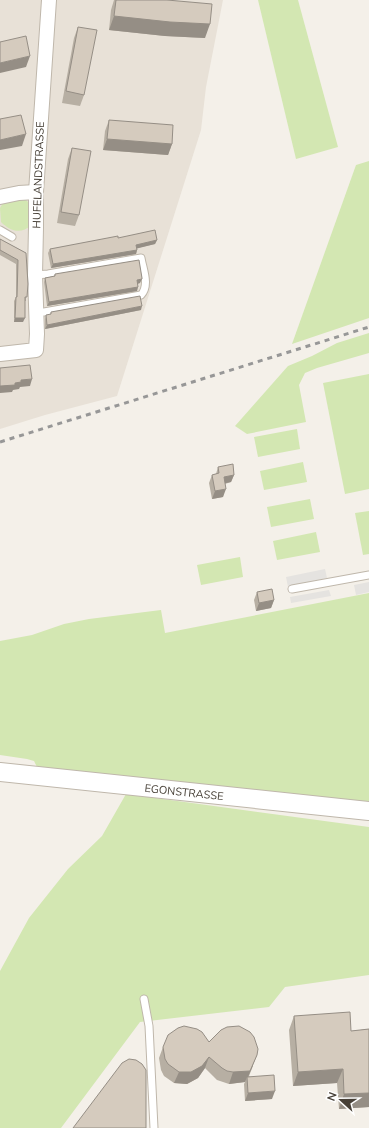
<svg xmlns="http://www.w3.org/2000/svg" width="369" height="1128" font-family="'Nunito Sans',sans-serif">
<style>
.residential{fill:#e8e1d7}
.green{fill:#d3e7b2}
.parking{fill:#e5e3e0}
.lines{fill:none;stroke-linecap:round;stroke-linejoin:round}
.service-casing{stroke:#bfb7ab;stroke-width:9}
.minor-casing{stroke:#bfb7ab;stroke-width:16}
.tertiary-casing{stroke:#bfb7ab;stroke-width:20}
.service{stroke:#fff;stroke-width:7}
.minor{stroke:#fff;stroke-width:14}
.tertiary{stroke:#fff;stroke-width:18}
.rail{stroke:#979797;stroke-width:3;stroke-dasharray:5 5;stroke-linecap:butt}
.wall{fill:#b7afa3}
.shaded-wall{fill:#958e85}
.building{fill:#d5cbbe;stroke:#958e85}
.labels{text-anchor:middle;stroke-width:4;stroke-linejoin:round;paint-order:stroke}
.street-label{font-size:11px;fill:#474037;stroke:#fff}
</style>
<rect width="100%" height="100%" fill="#f4f0e9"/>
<!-- residential -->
<path class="residential" d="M 0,0 L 223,0 L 206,87 L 201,130 L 117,396 L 45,415 L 0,429 Z"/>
<!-- green -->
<g class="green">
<path d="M 258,0 L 298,0 L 338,147 L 296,159 Z"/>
<path d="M 369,161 L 369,318 L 292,344 L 356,165 Z"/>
<path d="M 20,198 L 26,200 L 29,203 L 31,225 C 21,235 10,231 1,222 L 0,208 L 3,203 Z"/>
<path d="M 369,333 L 369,353 L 317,368 L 305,373 L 299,385 L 306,422 L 247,434 L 235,426 L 288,366 L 312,356 L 337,343 Z"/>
<path d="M 369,374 L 369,489 L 345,494 L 323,383 Z"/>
<path d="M 297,429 L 300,449 L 258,457 L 254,437 Z"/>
<path d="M 303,462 L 307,482 L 264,490 L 260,471 Z"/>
<path d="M 310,499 L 314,519 L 271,527 L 267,507 Z"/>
<path d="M 369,511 L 369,554 L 363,555 L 355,513 Z"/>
<path d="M 316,532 L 320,552 L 277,560 L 273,541 Z"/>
<path d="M 240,557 L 243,577 L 201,585 L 197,565 Z"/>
<path d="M 369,593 L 369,804 L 39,771 L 34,761 L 27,759 L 0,755 L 0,641 L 32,635 L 64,624 L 89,619 L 161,610 L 165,633 Z"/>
<path d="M 126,794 L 369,827 L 369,975 L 285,987 L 269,1007 L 140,1022 L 61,1128 L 0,1128 L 0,971 L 29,918 L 68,869 L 102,836 Z"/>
</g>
<!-- parking -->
<g class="parking">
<path d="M 325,569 L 327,578 L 288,587 L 286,577 Z"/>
<path d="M 369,582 L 369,592 L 356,595 L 354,585 Z"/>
<path d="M 329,590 L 331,596 L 291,603 L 290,597 Z"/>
</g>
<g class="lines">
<defs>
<g id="service">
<path d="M 0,230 L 12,237"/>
<path d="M 35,275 L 48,274 L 141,258 C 143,270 150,285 141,295 L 44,312 L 36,312"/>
<path d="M 292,589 L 369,575"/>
<path d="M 144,999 L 149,1026 L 154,1128"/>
</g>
<g id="minor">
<path d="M 0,197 L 19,193 L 36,192"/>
<path d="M 0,354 L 36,350 L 37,334 L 35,275 L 36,227 L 36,192 L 49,0"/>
</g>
<path id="tertiary" d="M 0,772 L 369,811"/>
</defs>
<!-- service casing -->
<use href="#service" class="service-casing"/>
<!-- minor casing -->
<use href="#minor" class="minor-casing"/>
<!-- tertiary casing -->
<use href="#tertiary" class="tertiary-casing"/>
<!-- service -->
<use href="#service" class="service"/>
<!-- minor -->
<use href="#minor" class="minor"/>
<!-- tertiary -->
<use href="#tertiary" class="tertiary"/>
<!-- rail -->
<path class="rail" d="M 0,442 L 369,327"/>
</g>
<!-- wall -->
<g class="wall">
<path d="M 114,0 L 167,0 L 205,38 L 165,36 L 109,30 L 111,10 Z"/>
<path d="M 78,27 L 84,95 L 80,106 L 62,103 L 74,38 Z"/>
<path d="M 109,120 L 172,144 L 168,155 L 103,150 L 105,131 Z"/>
<path d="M 72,148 L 79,215 L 75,226 L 57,223 L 68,159 Z"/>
<path d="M 118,238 L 157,240 L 155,244 L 137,248 L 137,250 L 136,254 L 51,268 L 48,253 L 50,249 Z"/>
<path d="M 0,239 L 26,253 L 26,301 L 25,301 L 23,322 L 14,322 L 14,301 L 16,297 L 16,264 L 0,255 Z"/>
<path d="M 55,274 L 140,283 L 138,284 L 137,291 L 47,306 L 44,282 L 45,278 L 54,276 Z"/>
<path d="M 141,310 L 45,329 L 45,319 L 46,315 L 50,315 L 51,312 Z"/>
<path d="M 218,467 L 234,475 L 231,482 L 225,484 L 223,497 L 212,499 L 209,483 L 212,475 L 216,474 Z"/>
<path d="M 257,592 L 274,600 L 271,608 L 256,611 L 254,600 Z"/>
<path d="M 294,1016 L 351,1031 L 369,1029 L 369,1107 L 339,1109 L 337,1083 L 293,1086 L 289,1030 Z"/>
<path d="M 209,1042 L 253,1066 L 249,1076 L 272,1099 L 245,1101 L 244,1084 L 245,1082 L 229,1084 L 217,1080 L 205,1068 L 198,1078 L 187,1084 L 174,1083 L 164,1076 L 161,1070 L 159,1058 L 163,1047 Z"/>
</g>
<!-- shaded-wall -->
<g class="shaded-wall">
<path d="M 114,16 L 210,24 L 205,38 L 165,36 L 109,30 Z"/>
<path d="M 30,56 L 26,67 L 0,73 L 0,63 Z"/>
<path d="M 26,134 L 22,146 L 0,150 L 0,140 Z"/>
<path d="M 107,139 L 172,144 L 168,155 L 103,150 Z"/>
<path d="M 157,240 L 155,244 L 135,249 L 136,245 Z"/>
<path d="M 137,250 L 136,254 L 51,268 L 53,264 Z"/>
<path d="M 142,279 L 140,283 L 135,284 L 137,280 Z"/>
<path d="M 138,287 L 137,291 L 47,306 L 49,302 Z"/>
<path d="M 142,306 L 141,310 L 45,329 L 47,325 Z"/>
<path d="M 15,318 L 25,318 L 23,322 L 14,322 Z"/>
<path d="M 32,379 L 30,386 L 20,387 L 19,389 L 13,390 L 12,392 L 0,393 L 0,386 L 15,383 L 21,380 Z"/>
<path d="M 234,475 L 231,482 L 221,484 L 224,477 Z"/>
<path d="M 226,489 L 223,497 L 212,499 L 215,491 Z"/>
<path d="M 274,600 L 271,608 L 256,611 L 259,603 Z"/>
<path d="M 257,1055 L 246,1082 L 247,1079 L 247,1077 L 245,1082 L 229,1084 L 233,1072 Z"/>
<path d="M 209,1057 L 205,1068 L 198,1078 L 187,1084 L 174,1083 L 179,1072 Z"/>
<path d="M 343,1069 L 337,1083 L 293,1086 L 298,1072 Z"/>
<path d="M 275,1091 L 272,1099 L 245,1101 L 248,1093 Z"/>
<path d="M 369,1093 L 369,1107 L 339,1109 L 344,1094 Z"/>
</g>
<!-- building -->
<g class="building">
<path d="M 116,0 L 167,0 L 212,4 L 210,24 L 170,22 L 114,16 Z"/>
<path d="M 78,27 L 97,30 L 84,95 L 66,91 Z"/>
<path d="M 26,36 L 30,56 L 0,63 L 0,42 Z"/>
<path d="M 21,115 L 26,134 L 0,140 L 0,119 Z"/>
<path d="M 109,120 L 173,125 L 172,144 L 107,139 Z"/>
<path d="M 72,148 L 91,151 L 79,215 L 61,212 Z"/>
<path d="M 155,230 L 157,240 L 136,245 L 137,250 L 53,264 L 50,249 L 118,236 L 118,238 Z"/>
<path d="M 0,239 L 26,253 L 28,284 L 27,297 L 25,297 L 25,318 L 15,318 L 16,297 L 17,297 L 18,260 L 0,250 Z"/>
<path d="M 139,260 L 142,278 L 142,279 L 137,280 L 138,287 L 49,302 L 45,278 L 55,276 L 55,274 Z"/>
<path d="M 140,296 L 142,306 L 47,325 L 46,315 L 51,314 L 51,312 Z"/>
<path d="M 30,365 L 32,379 L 21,380 L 21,382 L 15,383 L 15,385 L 0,386 L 0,368 Z"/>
<path d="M 233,464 L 234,475 L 224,477 L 226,489 L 215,491 L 212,475 L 219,473 L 218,467 Z"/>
<path d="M 272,589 L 274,600 L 259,603 L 257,592 Z"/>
<path d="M 350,1012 L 351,1031 L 369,1029 L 369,1093 L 344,1094 L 343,1069 L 298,1072 L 294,1016 Z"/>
<path d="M 184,1026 L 197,1029 L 202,1032 L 209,1042 L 221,1030 L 227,1027 L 239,1026 L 250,1032 L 254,1037 L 258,1049 L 257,1055 L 250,1071 L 233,1072 L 227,1071 L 222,1068 L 209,1057 L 202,1066 L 191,1072 L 179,1072 L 168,1064 L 165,1059 L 163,1047 L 168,1035 L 178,1028 Z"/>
<path d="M 129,1059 L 136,1060 L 142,1064 L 146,1070 L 146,1128 L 73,1128 L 122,1063 Z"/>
<path d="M 274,1075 L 275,1091 L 248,1093 L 247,1077 Z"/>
</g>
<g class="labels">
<!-- street labels -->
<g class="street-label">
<text transform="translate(38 175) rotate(-88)" y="4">HUFELANDSTRASSE</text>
<text transform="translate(184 792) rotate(6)" y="4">EGONSTRASSE</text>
</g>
</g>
<!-- north arrow -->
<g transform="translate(341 1100) rotate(291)" stroke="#ffffff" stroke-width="3" paint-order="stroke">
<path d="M0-3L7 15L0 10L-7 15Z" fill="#474037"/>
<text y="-6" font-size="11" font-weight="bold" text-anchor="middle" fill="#474037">N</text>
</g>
</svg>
